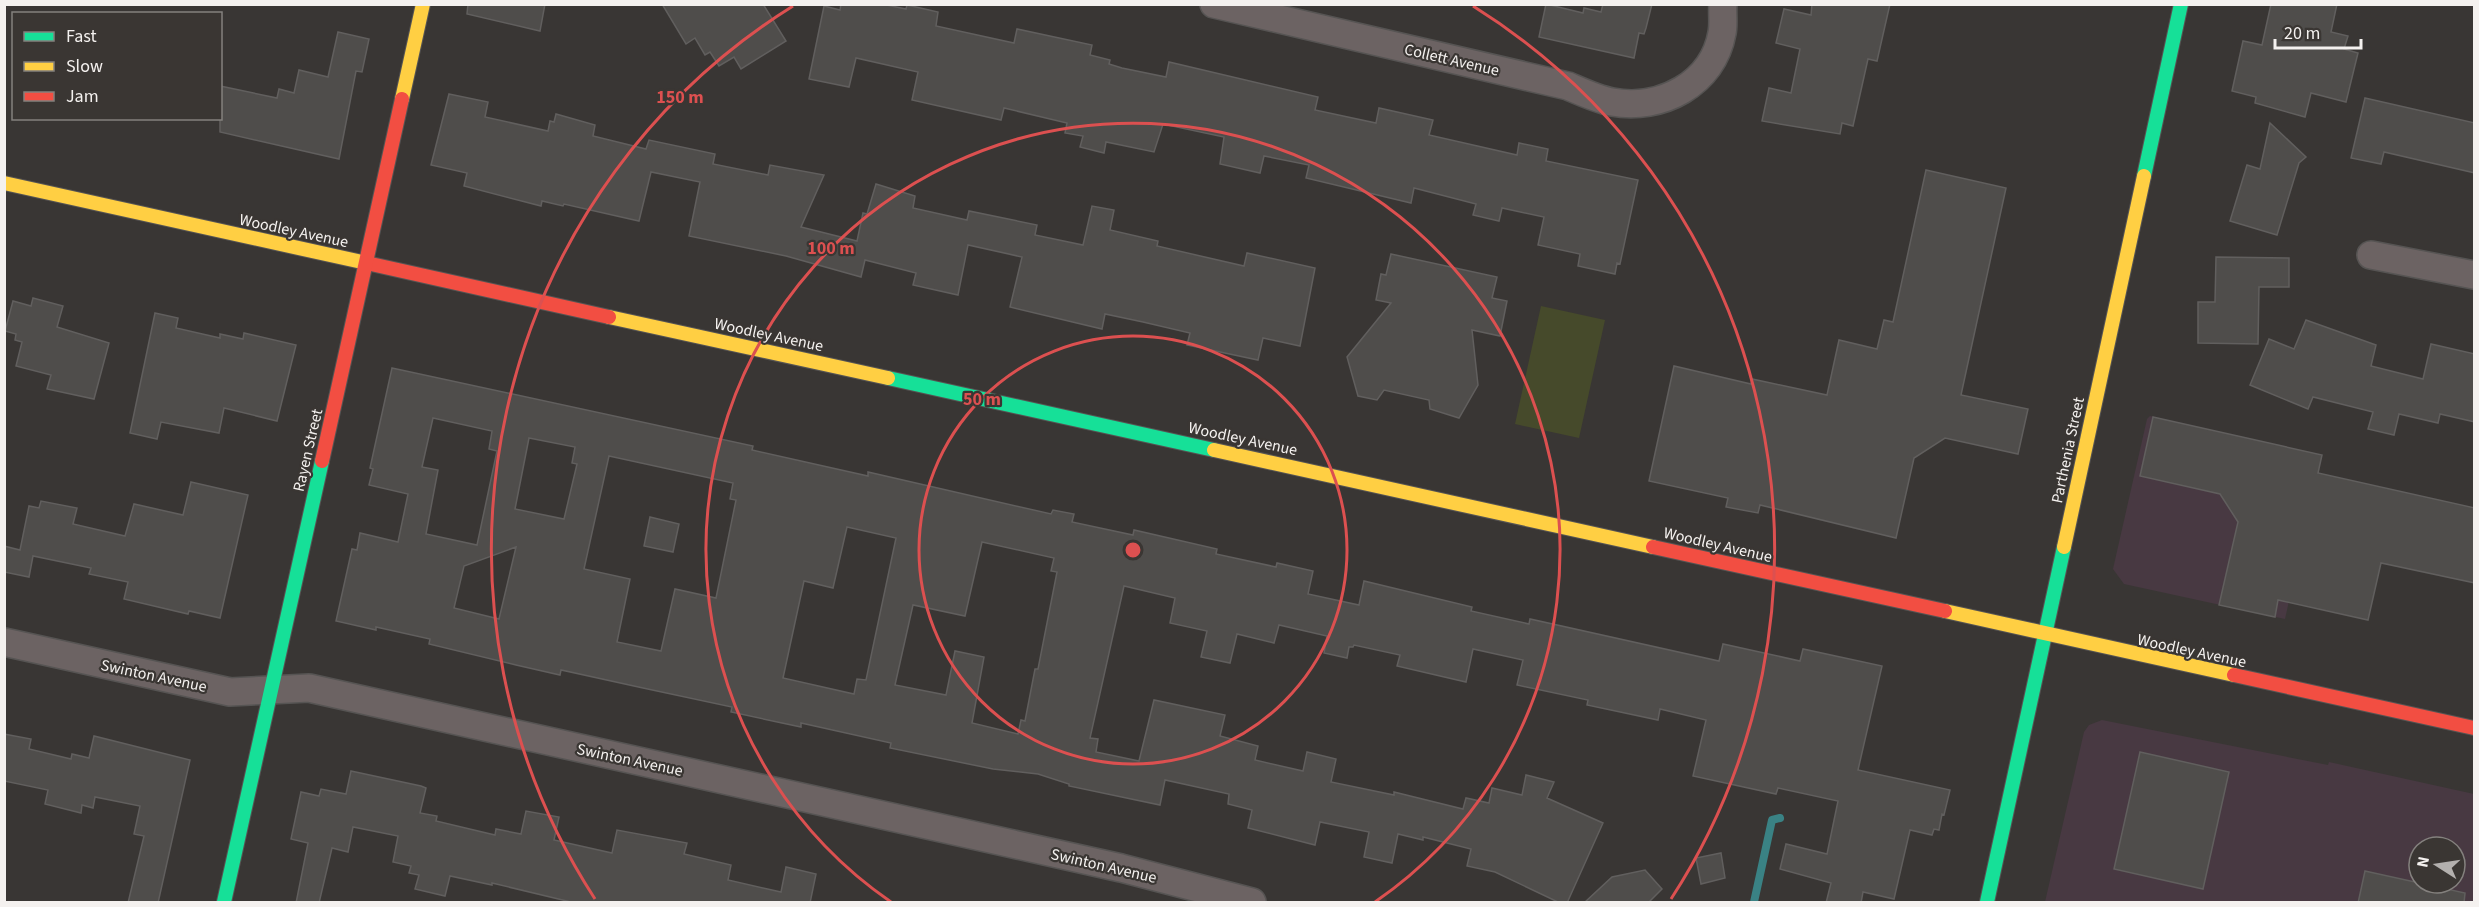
<svg xmlns="http://www.w3.org/2000/svg" width="2479" height="907" font-family="'Source Sans 3',sans-serif">
<style>
.commercial{fill:#483942;fill-rule:evenodd}
.green{fill:#464a2b}
.lines{fill:none;stroke-linecap:round;stroke-linejoin:round}
.stream{stroke:#3a8284;stroke-width:8}
.building{fill:#4f4d4b;stroke:#615f5e;stroke-width:1.5;fill-rule:evenodd}
.street-casing{stroke:#565453;stroke-width:30}
.fast-casing{stroke:#565453;stroke-width:16}
.slow-casing{stroke:#565453;stroke-width:16}
.jam-casing{stroke:#565453;stroke-width:16}
.street{stroke:#6c6363;stroke-width:27}
.fast{stroke:#16e098;stroke-width:14}
.slow{stroke:#ffcf43;stroke-width:14}
.jam{stroke:#f24e42;stroke-width:14}
.ring{fill:none;stroke:#dc5050;stroke-width:3}
.labels{text-anchor:middle;stroke-width:4.5;stroke-linejoin:round;paint-order:stroke}
.street-label{font-size:16px;fill:#f4f1ef;stroke:#3a3633}
.centre{fill:#dc5050;stroke:#3a3633;stroke-width:3}
.ring-label{font-size:18px;text-anchor:middle;font-weight:bold;fill:#dc5050;stroke:#3a3633;stroke-width:4.5;stroke-linejoin:round;paint-order:stroke}
</style>
<rect width="100%" height="100%" fill="#393634"/>
<!-- commercial -->
<g class="commercial">
<path d="M 2150,416 L 2322,455 L 2285,619 L 2124,584 L 2113,569 L 2147,419 Z"/>
<path d="M 2102,720 L 2328,765 L 2329,762 L 2474,794 L 2474,902 L 2045,902 L 2084,732 L 2089,725 ZM 2419,847 L 2455,847 L 2455,883 L 2419,883 Z"/>
</g>
<!-- green -->
<path class="green" d="M 1541,306 L 1605,320 L 1579,438 L 1515,424 Z"/>
<g class="lines">
<!-- stream -->
<path class="stream" d="M 1754,902 L 1772,820 L 1780,818"/>
</g>
<!-- building -->
<g class="building">
<path d="M 468,4 L 545,4 L 540,31 L 467,14 Z"/>
<path d="M 662,4 L 763,4 L 786,41 L 741,69 L 734,57 L 719,66 L 710,52 L 705,55 L 695,38 L 686,44 Z"/>
<path d="M 841,4 L 882,4 L 906,9 L 907,5 L 938,12 L 936,26 L 1014,43 L 1017,29 L 1092,45 L 1090,55 L 1110,60 L 1109,64 L 1122,68 L 1166,77 L 1169,62 L 1318,97 L 1315,110 L 1376,123 L 1379,108 L 1433,120 L 1429,135 L 1517,155 L 1519,143 L 1548,149 L 1546,161 L 1638,180 L 1620,264 L 1617,263 L 1615,274 L 1578,266 L 1580,254 L 1538,245 L 1544,217 L 1502,208 L 1499,221 L 1473,215 L 1476,204 L 1414,188 L 1411,203 L 1306,178 L 1309,165 L 1264,156 L 1260,173 L 1220,164 L 1224,137 L 1163,124 L 1154,152 L 1106,142 L 1104,153 L 1080,147 L 1083,136 L 1065,133 L 1067,123 L 1004,108 L 1001,120 L 912,100 L 918,72 L 856,58 L 849,87 L 809,79 L 824,6 L 840,10 Z"/>
<path d="M 1546,4 L 1583,13 L 1584,8 L 1601,12 L 1603,4 L 1652,4 L 1646,28 L 1644,34 L 1639,33 L 1634,58 L 1539,37 Z"/>
<path d="M 1812,4 L 1890,4 L 1877,61 L 1868,59 L 1853,126 L 1842,123 L 1840,134 L 1762,121 L 1769,88 L 1791,93 L 1800,49 L 1776,43 L 1784,9 L 1811,15 Z"/>
<path d="M 2271,4 L 2337,4 L 2331,32 L 2348,36 L 2344,49 L 2358,53 L 2346,102 L 2311,93 L 2305,117 L 2255,103 L 2256,97 L 2232,91 L 2243,41 L 2262,45 Z"/>
<path d="M 338,32 L 369,39 L 362,72 L 356,71 L 339,159 L 220,132 L 220,86 L 277,98 L 279,89 L 294,93 L 299,70 L 328,77 Z"/>
<path d="M 449,94 L 488,102 L 485,117 L 548,131 L 550,121 L 554,122 L 556,114 L 595,125 L 593,136 L 646,149 L 649,140 L 715,154 L 713,164 L 768,175 L 770,165 L 824,175 L 801,227 L 857,241 L 863,213 L 867,214 L 876,184 L 915,196 L 913,208 L 967,220 L 969,211 L 1037,225 L 1035,235 L 1083,245 L 1092,206 L 1114,210 L 1110,230 L 1158,241 L 1157,246 L 1244,266 L 1247,253 L 1315,268 L 1300,346 L 1263,338 L 1258,360 L 1187,345 L 1190,333 L 1143,322 L 1105,314 L 1102,329 L 1010,307 L 1022,257 L 968,245 L 958,295 L 913,285 L 916,273 L 865,260 L 861,277 L 786,256 L 689,236 L 700,182 L 651,172 L 639,221 L 564,204 L 563,206 L 542,201 L 541,206 L 464,186 L 467,173 L 431,165 Z"/>
<path d="M 2365,98 L 2475,123 L 2475,173 L 2384,152 L 2381,164 L 2351,158 Z"/>
<path d="M 2270,123 L 2306,157 L 2299,163 L 2277,235 L 2230,221 L 2247,165 L 2260,169 Z"/>
<path d="M 1926,170 L 2006,188 L 1961,395 L 2028,409 L 2018,454 L 1945,438 L 1914,458 L 1896,538 L 1760,505 L 1758,513 L 1726,507 L 1728,498 L 1649,481 L 1674,366 L 1751,384 L 1752,379 L 1827,395 L 1839,340 L 1877,349 L 1884,320 L 1893,322 Z"/>
<path d="M 1391,254 L 1497,277 L 1492,298 L 1507,301 L 1500,336 L 1472,330 L 1478,385 L 1459,418 L 1430,409 L 1429,400 L 1384,390 L 1377,400 L 1358,396 L 1347,357 L 1391,303 L 1376,300 L 1381,274 L 1386,275 Z"/>
<path d="M 2216,257 L 2289,258 L 2289,287 L 2259,287 L 2258,344 L 2198,343 L 2198,302 L 2215,302 Z"/>
<path d="M 33,298 L 63,306 L 57,327 L 109,343 L 94,399 L 47,389 L 51,375 L 16,366 L 22,342 L 15,340 L 16,334 L 5,331 L 13,301 L 31,306 Z"/>
<path d="M 155,313 L 178,318 L 176,328 L 220,338 L 220,334 L 243,339 L 244,333 L 296,345 L 277,421 L 224,408 L 219,433 L 161,422 L 157,439 L 130,433 Z"/>
<path d="M 2306,320 L 2376,345 L 2371,366 L 2423,379 L 2431,344 L 2475,354 L 2475,422 L 2440,414 L 2438,423 L 2399,414 L 2394,435 L 2368,429 L 2373,412 L 2313,397 L 2308,409 L 2250,385 L 2269,339 L 2294,349 Z"/>
<path d="M 392,368 L 753,446 L 752,450 L 868,476 L 868,472 L 1051,514 L 1053,510 L 1074,514 L 1072,522 L 1133,535 L 1134,530 L 1217,549 L 1216,554 L 1276,567 L 1277,563 L 1313,571 L 1308,594 L 1359,605 L 1364,581 L 1472,607 L 1471,611 L 1529,624 L 1530,619 L 1719,661 L 1723,644 L 1800,661 L 1803,649 L 1882,666 L 1858,770 L 1950,790 L 1944,815 L 1942,814 L 1939,830 L 1934,829 L 1932,835 L 1910,830 L 1894,899 L 1863,892 L 1861,903 L 1826,903 L 1831,883 L 1780,869 L 1786,844 L 1827,854 L 1838,801 L 1778,788 L 1776,794 L 1693,776 L 1706,720 L 1660,709 L 1658,720 L 1587,705 L 1588,700 L 1517,685 L 1523,660 L 1473,649 L 1466,682 L 1397,666 L 1400,655 L 1354,645 L 1353,647 L 1349,647 L 1347,658 L 1324,653 L 1327,636 L 1279,625 L 1274,643 L 1237,634 L 1230,663 L 1201,657 L 1207,631 L 1170,623 L 1175,598 L 1124,586 L 1090,738 L 1098,739 L 1096,752 L 1139,761 L 1154,700 L 1225,715 L 1220,736 L 1258,746 L 1255,760 L 1303,771 L 1307,752 L 1336,759 L 1331,782 L 1394,795 L 1394,792 L 1463,809 L 1466,798 L 1489,803 L 1492,788 L 1522,795 L 1526,775 L 1554,782 L 1547,798 L 1603,823 L 1567,903 L 1560,903 L 1495,872 L 1467,866 L 1471,849 L 1423,837 L 1423,840 L 1398,834 L 1392,863 L 1364,857 L 1369,832 L 1320,822 L 1315,845 L 1248,828 L 1252,810 L 1228,804 L 1229,794 L 1165,780 L 1160,805 L 1069,786 L 1069,784 L 1038,774 L 993,769 L 890,748 L 891,743 L 801,723 L 801,727 L 731,712 L 732,707 L 643,688 L 561,670 L 560,675 L 516,665 L 429,644 L 430,639 L 376,627 L 376,630 L 336,621 L 352,549 L 357,550 L 360,533 L 398,542 L 408,494 L 369,485 L 373,469 L 370,468 ZM 433,418 L 492,431 L 489,449 L 497,451 L 477,545 L 426,534 L 438,470 L 422,467 ZM 529,438 L 575,447 L 572,463 L 577,464 L 564,519 L 515,509 ZM 609,456 L 733,483 L 730,499 L 736,500 L 716,598 L 675,589 L 661,651 L 617,642 L 630,579 L 584,569 ZM 847,527 L 896,538 L 866,680 L 857,679 L 854,694 L 783,678 L 804,581 L 833,588 ZM 982,542 L 1054,558 L 1051,571 L 1057,572 L 1038,669 L 1035,669 L 1025,721 L 1021,720 L 1018,734 L 972,723 L 984,657 L 955,651 L 946,695 L 895,685 L 913,605 L 965,616 ZM 516,547 L 499,619 L 454,608 L 464,566 Z"/>
<path d="M 2153,417 L 2322,455 L 2318,473 L 2475,508 L 2475,583 L 2381,563 L 2368,620 L 2278,600 L 2275,617 L 2219,605 L 2238,522 L 2220,494 L 2140,476 Z"/>
<path d="M 191,482 L 248,495 L 220,618 L 189,611 L 188,614 L 124,599 L 128,582 L 89,574 L 91,568 L 33,556 L 29,577 L 4,572 L 4,546 L 20,550 L 29,506 L 39,508 L 41,501 L 77,508 L 73,524 L 125,536 L 134,504 L 183,515 Z"/>
<path d="M 650,517 L 679,524 L 673,552 L 644,546 Z"/>
<path d="M 4,734 L 31,739 L 29,749 L 71,759 L 72,754 L 89,758 L 94,736 L 190,760 L 158,903 L 128,903 L 144,836 L 134,834 L 140,806 L 95,797 L 93,808 L 82,805 L 81,813 L 45,804 L 48,790 L 4,781 Z"/>
<path d="M 2140,752 L 2229,772 L 2203,889 L 2114,869 Z"/>
<path d="M 351,771 L 421,786 L 426,788 L 420,813 L 437,816 L 436,821 L 495,835 L 496,829 L 521,834 L 526,811 L 559,817 L 554,840 L 612,853 L 617,830 L 687,843 L 684,854 L 731,865 L 728,880 L 781,892 L 786,867 L 816,874 L 810,903 L 575,903 L 492,883 L 492,885 L 450,876 L 445,896 L 415,889 L 419,875 L 409,873 L 411,866 L 393,862 L 398,836 L 353,827 L 348,852 L 332,848 L 319,903 L 296,903 L 308,843 L 291,839 L 301,792 L 319,796 L 321,789 L 346,794 Z"/>
<path d="M 1721,853 L 1725,878 L 1701,884 L 1696,858 Z"/>
<path d="M 1645,870 L 1662,889 L 1648,903 L 1584,903 L 1612,877 Z"/>
<path d="M 2365,871 L 2465,893 L 2464,903 L 2358,903 Z"/>
</g>
<g class="lines">
<defs>
<g id="street">
<path d="M 1214,4 L 1568,86 C 1582,92 1597,99 1612,102 C 1661,111 1713,84 1722,33 C 1724,24 1722,13 1723,4"/>
<path d="M 2371,255 L 2474,275"/>
<path d="M 4,642 L 230,692 L 309,688 L 1121,868 L 1252,902"/>
</g>
<g id="fast">
<path d="M 2144,176 L 2181,4"/>
<path d="M 888,378 L 1214,450"/>
<path d="M 224,902 L 322,461"/>
<path d="M 1987,902 L 2064,547"/>
</g>
<g id="slow">
<path d="M 402,99 L 423,4"/>
<path d="M 4,183 L 371,264"/>
<path d="M 609,317 L 888,378"/>
<path d="M 1214,450 L 1653,547"/>
<path d="M 2064,547 L 2144,176"/>
<path d="M 1945,611 L 2234,675"/>
</g>
<g id="jam">
<path d="M 371,264 L 609,317"/>
<path d="M 322,461 L 402,99"/>
<path d="M 1653,547 L 1945,611"/>
<path d="M 2234,675 L 2474,728"/>
</g>
</defs>
<!-- street casing -->
<use href="#street" class="street-casing"/>
<!-- fast casing -->
<use href="#fast" class="fast-casing"/>
<!-- slow casing -->
<use href="#slow" class="slow-casing"/>
<!-- jam casing -->
<use href="#jam" class="jam-casing"/>
<!-- street -->
<use href="#street" class="street"/>
<!-- fast -->
<use href="#fast" class="fast"/>
<!-- slow -->
<use href="#slow" class="slow"/>
<!-- jam -->
<use href="#jam" class="jam"/>
</g>
<!-- distance rings -->
<g class="ring">
<circle cx="1133" cy="550" r="214"/>
<path d="M891 902A427 427 0 1 1 1375 902"/>
<path d="M595 899A641 641 0 0 1 793 6M1473 6A641 641 0 0 1 1671 899"/>
</g>
<g class="labels">
<!-- street labels -->
<g class="street-label">
<text transform="translate(1452 59) rotate(13)" y="6">Collett Avenue</text>
<text transform="translate(294 230) rotate(12)" y="6">Woodley Avenue</text>
<text transform="translate(769 334) rotate(12)" y="6">Woodley Avenue</text>
<text transform="translate(1243 438) rotate(12)" y="6">Woodley Avenue</text>
<text transform="translate(307 450) rotate(-77)" y="6">Rayen Street</text>
<text transform="translate(2067 450) rotate(-78)" y="6">Parthenia Street</text>
<text transform="translate(1718 544) rotate(13)" y="6">Woodley Avenue</text>
<text transform="translate(2192 650) rotate(12)" y="6">Woodley Avenue</text>
<text transform="translate(154 675) rotate(12)" y="6">Swinton Avenue</text>
<text transform="translate(630 759) rotate(12)" y="6">Swinton Avenue</text>
<text transform="translate(1104 865) rotate(13)" y="6">Swinton Avenue</text>
</g>
</g>
<circle cx="1133" cy="550" r="9" class="centre"/>
<g class="ring-label">
<text x="680" y="103">150 m</text>
<text x="831" y="254">100 m</text>
<text x="982" y="405">50 m</text>
</g>
<!-- border -->
<rect width="2479" height="907" fill="none" stroke="#f4f1ef" stroke-width="12"/>
<!-- legend -->
<rect x="12" y="12" width="210" height="108" fill="#3a3633" stroke="#84817e" stroke-width="1.5"/>
<rect x="24" y="32" width="30" height="9" fill="#16e098" stroke="#84817e" stroke-width="1.5"/>
<text x="66" y="42" font-size="18" fill="#f4f1ef">Fast</text>
<rect x="24" y="62" width="30" height="9" fill="#ffcf43" stroke="#84817e" stroke-width="1.5"/>
<text x="66" y="72" font-size="18" fill="#f4f1ef">Slow</text>
<rect x="24" y="92" width="30" height="9" fill="#f24e42" stroke="#84817e" stroke-width="1.5"/>
<text x="66" y="102" font-size="18" fill="#f4f1ef">Jam</text>
<!-- north arrow -->
<g transform="translate(2437 865) rotate(282)"><circle r="28" fill="#3a3633" stroke="#84817e" stroke-width="1.5"/>
<path d="M0-4.5L10 22L0 15L-10 22Z" fill="#b3b0ae"/>
<text y="-9" font-size="16" font-weight="bold" text-anchor="middle" fill="#f4f1ef">N</text>
</g>
<!-- scale -->
<path d="M2275 39v9h86v-9" fill="none" stroke="#f4f1ef" stroke-width="3"/>
<text x="2284" y="39" font-size="18" fill="#f4f1ef" stroke="#3a3633" stroke-width="4.5" paint-order="stroke">20 m</text>
</svg>
